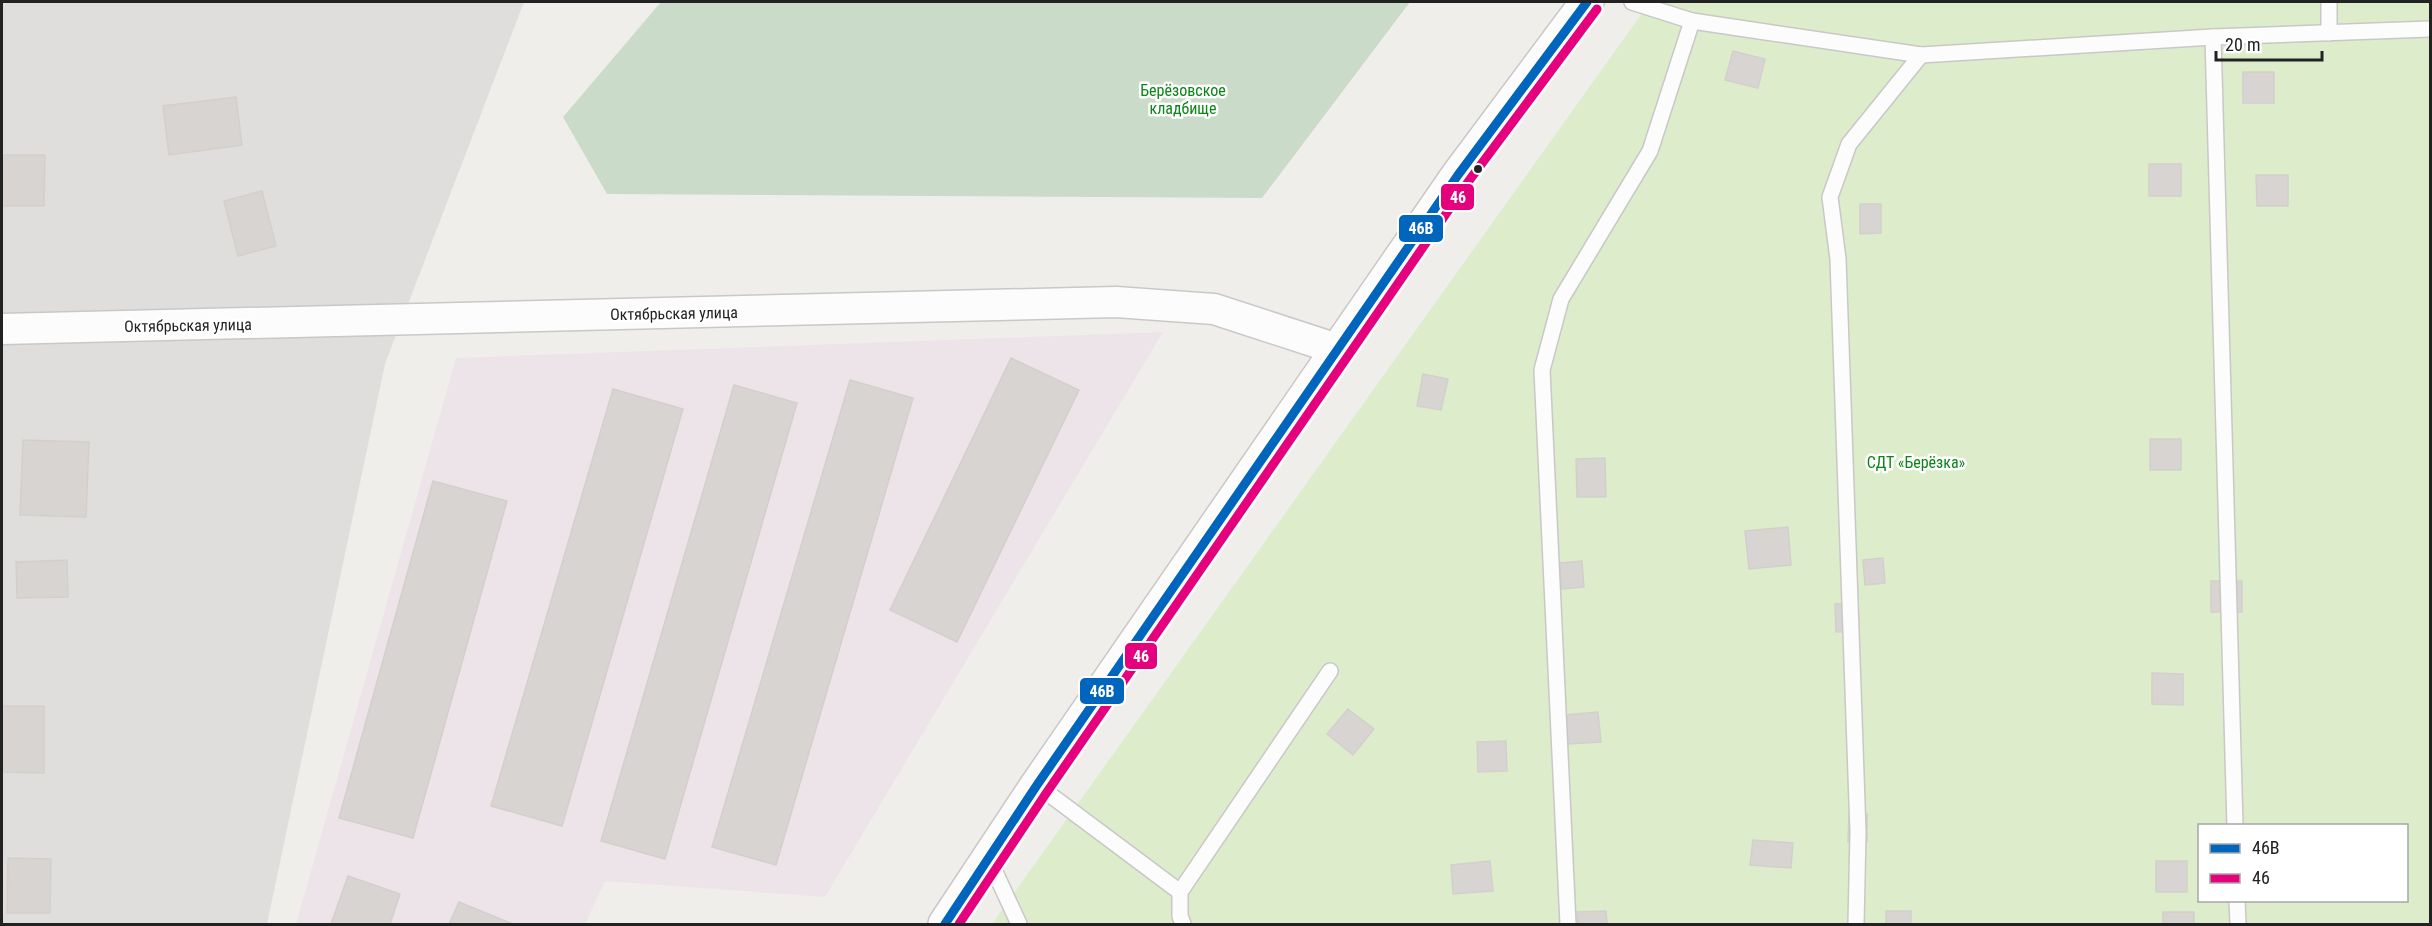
<svg xmlns="http://www.w3.org/2000/svg" width="2432" height="926" font-family="'Roboto Condensed',sans-serif">
<style>
.residential{fill:#dfdedc}
.industrial{fill:#ede4e9}
.grass{fill:#ddeccb;fill-rule:evenodd}
.cemetery{fill:#cadbca}
.building{fill:#d7d4d2;stroke:#d3d0cc;stroke-width:1.5}
.lines{fill:none;stroke-linecap:round;stroke-linejoin:round}
.service-casing{stroke:#c9c8c7;stroke-width:18}
.minor-casing{stroke:#c9c8c7;stroke-width:33}
.tertiary-casing{stroke:#c9c8c7;stroke-width:36}
.service{stroke:#fdfcfc;stroke-width:15}
.minor{stroke:#fdfcfc;stroke-width:30}
.tertiary{stroke:#fdfcfc;stroke-width:33}
.bus-1-casing{stroke:#fff;stroke-width:14}
.bus-2-casing{stroke:#fff;stroke-width:14}
.bus-1{stroke:#0065bd;stroke-width:9}
.bus-2{stroke:#e5007d;stroke-width:9}
.bus-dot{fill:#222;stroke:#fff;stroke-width:2}
.labels{text-anchor:middle;stroke-width:5;stroke-linejoin:round;paint-order:stroke}
.park-label{font-size:16px;fill:#0c8416;stroke:#fff}
.street-label{font-size:16px;fill:#222;stroke:#fff}
.line-badge{stroke:#fff;stroke-width:2}
.badge-label{font-size:16px;text-anchor:middle;font-weight:bold;fill:#fff}
</style>
<rect width="100%" height="100%" fill="#f0eeeb"/>
<!-- residential -->
<path class="residential" d="M 2,2 L 524,2 L 385,364 L 267,924 L 2,924 Z"/>
<!-- industrial -->
<path class="industrial" d="M 1163,332 L 825,897 L 605,881 L 585,924 L 296,924 L 456,358 Z"/>
<!-- grass -->
<path class="grass" d="M 1650,2 L 2430,2 L 2430,924 L 992,924 ZM 2200,826 L 2406,826 L 2406,900 L 2200,900 Z"/>
<!-- cemetery -->
<path class="cemetery" d="M 661,2 L 1410,2 L 1262,198 L 607,194 L 563,117 Z"/>
<!-- building -->
<g class="building">
<path d="M 1733,51 L 1765,59 L 1758,88 L 1725,80 Z"/>
<rect x="2243" y="72" width="31" height="31"/>
<path d="M 236,97 L 242,145 L 169,155 L 163,106 Z"/>
<path d="M 2,155 L 45,155 L 44,206 L 2,206 Z"/>
<rect x="2149" y="164" width="32" height="32"/>
<path d="M 2256,175 L 2288,175 L 2288,206 L 2257,206 Z"/>
<path d="M 262,191 L 276,246 L 238,256 L 224,201 Z"/>
<path d="M 1860,204 L 1881,204 L 1881,233 L 1860,234 Z"/>
<path d="M 1011,358 L 1079,390 L 957,642 L 890,610 Z"/>
<path d="M 1423,374 L 1448,379 L 1441,410 L 1417,406 Z"/>
<path d="M 850,380 L 913,398 L 776,865 L 712,847 Z"/>
<path d="M 734,385 L 797,403 L 665,859 L 601,841 Z"/>
<path d="M 613,389 L 683,409 L 562,826 L 491,806 Z"/>
<rect x="2150" y="439" width="31" height="31"/>
<path d="M 23,440 L 89,442 L 86,517 L 20,515 Z"/>
<path d="M 1605,458 L 1606,497 L 1577,497 L 1576,459 Z"/>
<path d="M 433,481 L 507,501 L 413,838 L 339,818 Z"/>
<path d="M 1788,527 L 1791,565 L 1749,569 L 1745,531 Z"/>
<path d="M 1883,558 L 1885,583 L 1865,585 L 1863,560 Z"/>
<path d="M 67,560 L 68,597 L 17,598 L 16,562 Z"/>
<path d="M 1582,561 L 1584,587 L 1562,589 L 1559,563 Z"/>
<rect x="2211" y="581" width="31" height="31"/>
<path d="M 1858,603 L 1859,631 L 1836,632 L 1835,604 Z"/>
<path d="M 2152,673 L 2183,674 L 2183,705 L 2152,704 Z"/>
<path d="M 2,706 L 44,706 L 44,773 L 2,772 Z"/>
<path d="M 1348,709 L 1374,729 L 1353,755 L 1327,734 Z"/>
<path d="M 1598,712 L 1601,742 L 1567,744 L 1564,715 Z"/>
<path d="M 1506,741 L 1507,771 L 1478,772 L 1477,742 Z"/>
<path d="M 1849,814 L 1867,814 L 1867,842 L 1848,842 Z"/>
<path d="M 1753,840 L 1793,843 L 1791,868 L 1750,865 Z"/>
<path d="M 8,858 L 51,859 L 50,913 L 7,913 Z"/>
<path d="M 1490,861 L 1493,891 L 1453,894 L 1451,865 Z"/>
<rect x="2156" y="861" width="31" height="31"/>
<path d="M 348,876 L 400,894 L 390,924 L 331,924 Z"/>
<path d="M 459,902 L 513,924 L 449,924 Z"/>
<path d="M 1606,911 L 1607,924 L 1578,924 L 1577,912 Z"/>
<rect x="1886" y="911" width="25" height="13"/>
<rect x="2163" y="912" width="31" height="12"/>
</g>
<g class="lines">
<defs>
<g id="service">
<path d="M 1632,2 L 1692,21 L 1921,55 L 2213,37 L 2430,29"/>
<path d="M 2329,33 L 2329,2"/>
<path d="M 2213,37 L 2235,826"/>
<path d="M 1037,785 L 1180,892"/>
<path d="M 989,859 L 1019,924"/>
<path d="M 2237,900 L 2238,924"/>
<path d="M 1183,924 L 1180,916 L 1180,892 L 1330,671"/>
<path d="M 1568,924 L 1542,370 L 1561,299 L 1650,151 L 1692,21"/>
<path d="M 1856,924 L 1858,832 L 1838,259 L 1830,197 L 1849,144 L 1921,55"/>
</g>
<path id="minor" d="M 2,329 L 1116,302 L 1214,309 L 1340,350"/>
<path id="tertiary" d="M 945,924 L 1037,785 L 1458,175 L 1587,2"/>
</defs>
<!-- service casing -->
<use href="#service" class="service-casing"/>
<!-- minor casing -->
<use href="#minor" class="minor-casing"/>
<!-- tertiary casing -->
<use href="#tertiary" class="tertiary-casing"/>
<!-- service -->
<use href="#service" class="service"/>
<!-- minor -->
<use href="#minor" class="minor"/>
<!-- tertiary -->
<use href="#tertiary" class="tertiary"/>
<defs>
<path id="bus-1" d="M 945,924 L 1037,785 L 1458,175 L 1587,2"/>
<path id="bus-2" d="M 959,924 L 1047,792 L 1468,182 L 1597,9"/>
</defs>
<!-- bus-1 casing -->
<use href="#bus-1" class="bus-1-casing"/>
<!-- bus-2 casing -->
<use href="#bus-2" class="bus-2-casing"/>
<!-- bus-1 -->
<use href="#bus-1" class="bus-1"/>
<!-- bus-2 -->
<use href="#bus-2" class="bus-2"/>
</g>
<!-- markers -->
<circle class="bus-dot" cx="1478" cy="169" r="5"/>
<g class="labels">
<!-- park labels -->
<g class="park-label">
<text x="1183" y="96">Берёзовское<tspan x="1183" dy="18">кладбище</tspan></text>
<text x="1916" y="468">СДТ «Берёзка»</text>
</g>
<!-- street labels -->
<g class="street-label">
<text transform="translate(674 313) rotate(-1)" y="6">Октябрьская улица</text>
<text transform="translate(188 325) rotate(-1)" y="6">Октябрьская улица</text>
</g>
</g>
<g class="line-badge">
<rect x="1440" y="183" width="35" height="28" rx="6" fill="#e5007d"/>
<rect x="1398" y="214" width="46" height="29" rx="6" fill="#0065bd"/>
<rect x="1124" y="642" width="34" height="28" rx="6" fill="#e5007d"/>
<rect x="1079" y="677" width="46" height="28" rx="6" fill="#0065bd"/>
</g>
<g class="badge-label">
<text x="1458" y="203">46</text>
<text x="1421" y="234">46В</text>
<text x="1141" y="662">46</text>
<text x="1102" y="697">46В</text>
</g>
<!-- border -->
<rect width="2432" height="926" fill="none" stroke="#222222" stroke-width="6"/>
<!-- legend -->
<rect x="2198" y="824" width="210" height="78" fill="#ffffff" stroke="#a7a7a7" stroke-width="1.5"/>
<rect x="2210" y="844" width="30" height="9" fill="#0065bd" stroke="#a7a7a7" stroke-width="1.5"/>
<text x="2252" y="854" font-size="18" fill="#222222">46В</text>
<rect x="2210" y="874" width="30" height="9" fill="#e5007d" stroke="#a7a7a7" stroke-width="1.5"/>
<text x="2252" y="884" font-size="18" fill="#222222">46</text>
<!-- scale -->
<path d="M2216 51v9h106v-9" fill="none" stroke="#222222" stroke-width="3"/>
<text x="2225" y="51" font-size="18" fill="#222222" stroke="#ffffff" stroke-width="4.5" paint-order="stroke">20 m</text>
</svg>
